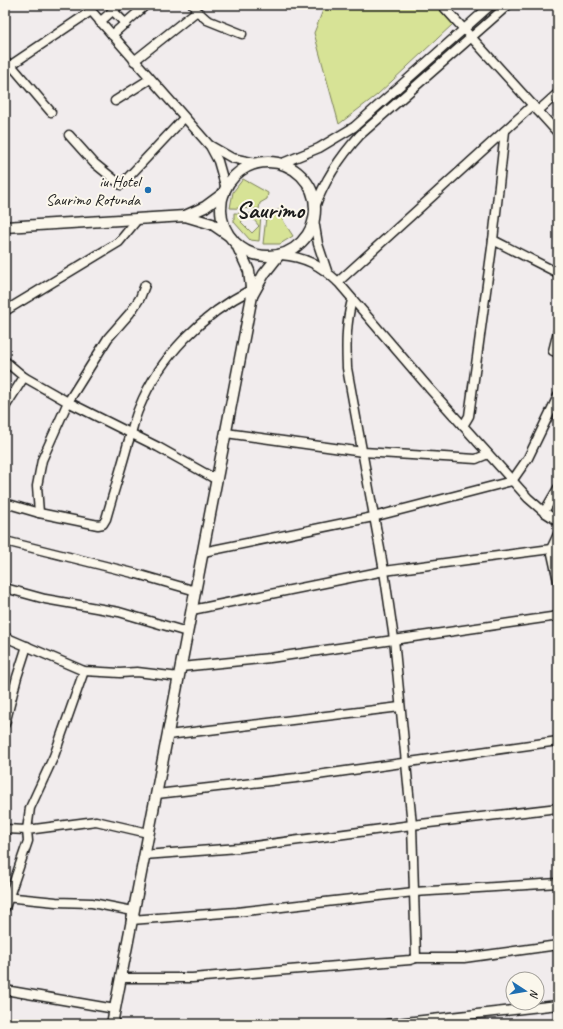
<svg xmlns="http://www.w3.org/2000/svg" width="563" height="1029" font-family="Caveat,sans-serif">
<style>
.green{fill:#d7e396;stroke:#7a8059;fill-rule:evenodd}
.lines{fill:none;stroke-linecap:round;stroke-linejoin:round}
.minor-casing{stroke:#1c1c1c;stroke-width:11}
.major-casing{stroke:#1c1c1c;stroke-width:13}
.minor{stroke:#fbf7ec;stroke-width:8}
.major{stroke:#fbf7ec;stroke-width:10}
.poi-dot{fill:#1f6fb2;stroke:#fbf7ec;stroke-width:1.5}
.labels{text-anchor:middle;stroke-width:4;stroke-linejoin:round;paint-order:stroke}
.poi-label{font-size:16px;fill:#1c1c1c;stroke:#fbf7ec;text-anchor:end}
.town-label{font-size:24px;font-weight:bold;fill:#1c1c1c;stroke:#fbf7ec}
</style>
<rect width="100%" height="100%" fill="#f1eced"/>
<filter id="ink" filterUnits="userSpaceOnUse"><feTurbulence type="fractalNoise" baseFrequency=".025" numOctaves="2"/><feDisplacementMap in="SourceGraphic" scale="8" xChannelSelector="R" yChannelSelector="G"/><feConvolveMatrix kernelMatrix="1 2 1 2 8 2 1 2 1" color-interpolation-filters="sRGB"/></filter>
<g filter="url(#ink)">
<!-- green -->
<g class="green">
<path d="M 325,5 L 435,5 L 453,24 L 377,95 L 339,124 L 314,33 Z"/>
<path d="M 243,179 L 268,193 L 267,199 L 260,203 L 259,209 L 230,208 L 233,192 Z"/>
<path d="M 277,210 L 280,210 L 284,222 L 293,236 L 280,244 L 263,244 L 266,217 L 273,215 Z"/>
<path d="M 234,213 L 261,214 L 259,241 L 250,240 L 234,222 ZM 249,214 L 259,226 L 252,233 L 241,222 Z"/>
</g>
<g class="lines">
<defs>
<g id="minor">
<path d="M 86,5 L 210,146 L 218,161 L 226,189"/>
<path d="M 442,5 L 558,133"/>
<path d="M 113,11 L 126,24"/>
<path d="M 197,11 L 207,20 L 242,34"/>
<path d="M 100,22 L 119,5"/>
<path d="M 112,35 L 146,5"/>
<path d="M 134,61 L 197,11 L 193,5"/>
<path d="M 11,65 L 51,112"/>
<path d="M 5,69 L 91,11"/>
<path d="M 115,101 L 150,79"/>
<path d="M 538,111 L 558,93"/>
<path d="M 69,135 L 94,163 L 121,185 L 184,118"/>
<path d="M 211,146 L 232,158 L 256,163"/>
<path d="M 280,164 L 319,148 L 354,127 L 491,5"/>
<path d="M 315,207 C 325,179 340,157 360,135 L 508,5"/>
<path d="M 314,220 L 318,244 L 327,271"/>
<path d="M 493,240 L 558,273"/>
<path d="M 281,255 C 305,257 320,265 338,282 L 429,388 L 528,498 L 544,512 L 558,521"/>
<path d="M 338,282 L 533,105"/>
<path d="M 352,300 C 346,323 346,344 347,368 L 384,571 L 394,639 L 412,825 L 416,958"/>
<path d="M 5,311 L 119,242 L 137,220"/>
<path d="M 558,331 L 553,351 L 558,353"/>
<path d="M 5,361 L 24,377 L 68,402 L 158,447 L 217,480"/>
<path d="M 5,407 L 24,377"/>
<path d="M 463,426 L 469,416 L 493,240 L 505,131"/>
<path d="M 226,433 L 363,452 L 476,459 L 488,454"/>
<path d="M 5,503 L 39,513 L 98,525 L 103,524 L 106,519 C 113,494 121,469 128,443 C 132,432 134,419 139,408 C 160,356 203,314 252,289"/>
<path d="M 544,512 L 558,488"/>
<path d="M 39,513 L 37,486 L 42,460 L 68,402 L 108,338 L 130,313 L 140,298 L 145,285"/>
<path d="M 558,534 L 551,549 L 558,581"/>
<path d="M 5,541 L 137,574 L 196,591"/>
<path d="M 203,552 L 373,517 L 512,481 L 528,458 L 558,396"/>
<path d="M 5,588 L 45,599 L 119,612 L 187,632"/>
<path d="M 192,610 L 384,571 L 551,549"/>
<path d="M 5,637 L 84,671 L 120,673 L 137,672 L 179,677"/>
<path d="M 181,667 L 270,658 L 558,616"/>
<path d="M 5,724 L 17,677 L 27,646"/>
<path d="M 168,735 L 400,707"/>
<path d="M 157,794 L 296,778 L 558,741"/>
<path d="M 5,829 L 27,830 L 30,808 L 54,756 L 84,671"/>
<path d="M 144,855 L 239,848 L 412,825 L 558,808"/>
<path d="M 5,897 L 56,902 L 92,903 L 133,911"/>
<path d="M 5,908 L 28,841 L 27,830 L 96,821 L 148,833"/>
<path d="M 131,920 L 237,912 L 414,892 L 558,883"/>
<path d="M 121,978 L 192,978 L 410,960 L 416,958 L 464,958 L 558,945"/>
<path d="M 5,990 L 115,1009"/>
<path d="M 387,1024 L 558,1005"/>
</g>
<g id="major">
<circle cx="268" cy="209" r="47"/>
<path d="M 185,216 L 205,207 L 224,193"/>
<path d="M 5,227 L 185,216 L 212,224 L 228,235"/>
<path d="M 253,294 L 264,274 L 279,255"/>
<path d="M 112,1024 L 252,296 L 249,271 L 237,245"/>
</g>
</defs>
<!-- minor casing -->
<use href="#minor" class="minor-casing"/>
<!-- major casing -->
<use href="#major" class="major-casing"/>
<!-- minor -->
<use href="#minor" class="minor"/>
<!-- major -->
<use href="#major" class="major"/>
</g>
</g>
<!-- markers -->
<circle class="poi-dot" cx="148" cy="190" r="4"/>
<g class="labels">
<!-- poi labels -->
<g class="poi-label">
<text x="140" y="187">iu Hotel<tspan x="140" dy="18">Saurimo Rotunda</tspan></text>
</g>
<!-- town labels -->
<g class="town-label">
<text x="270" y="218">Saurimo</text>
</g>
</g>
<!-- margin -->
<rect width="563" height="1029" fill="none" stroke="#fbf7ec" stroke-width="20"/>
<rect x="10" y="10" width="543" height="1009" fill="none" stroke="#1c1c1c" stroke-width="1.5" filter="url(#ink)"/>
<!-- north arrow -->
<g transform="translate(525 991) rotate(102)"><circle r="19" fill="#fbf7ec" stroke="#a29f99"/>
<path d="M0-3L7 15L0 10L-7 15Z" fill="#1f6fb2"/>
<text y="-6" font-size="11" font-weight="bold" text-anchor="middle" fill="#1c1c1c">N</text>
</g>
</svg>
